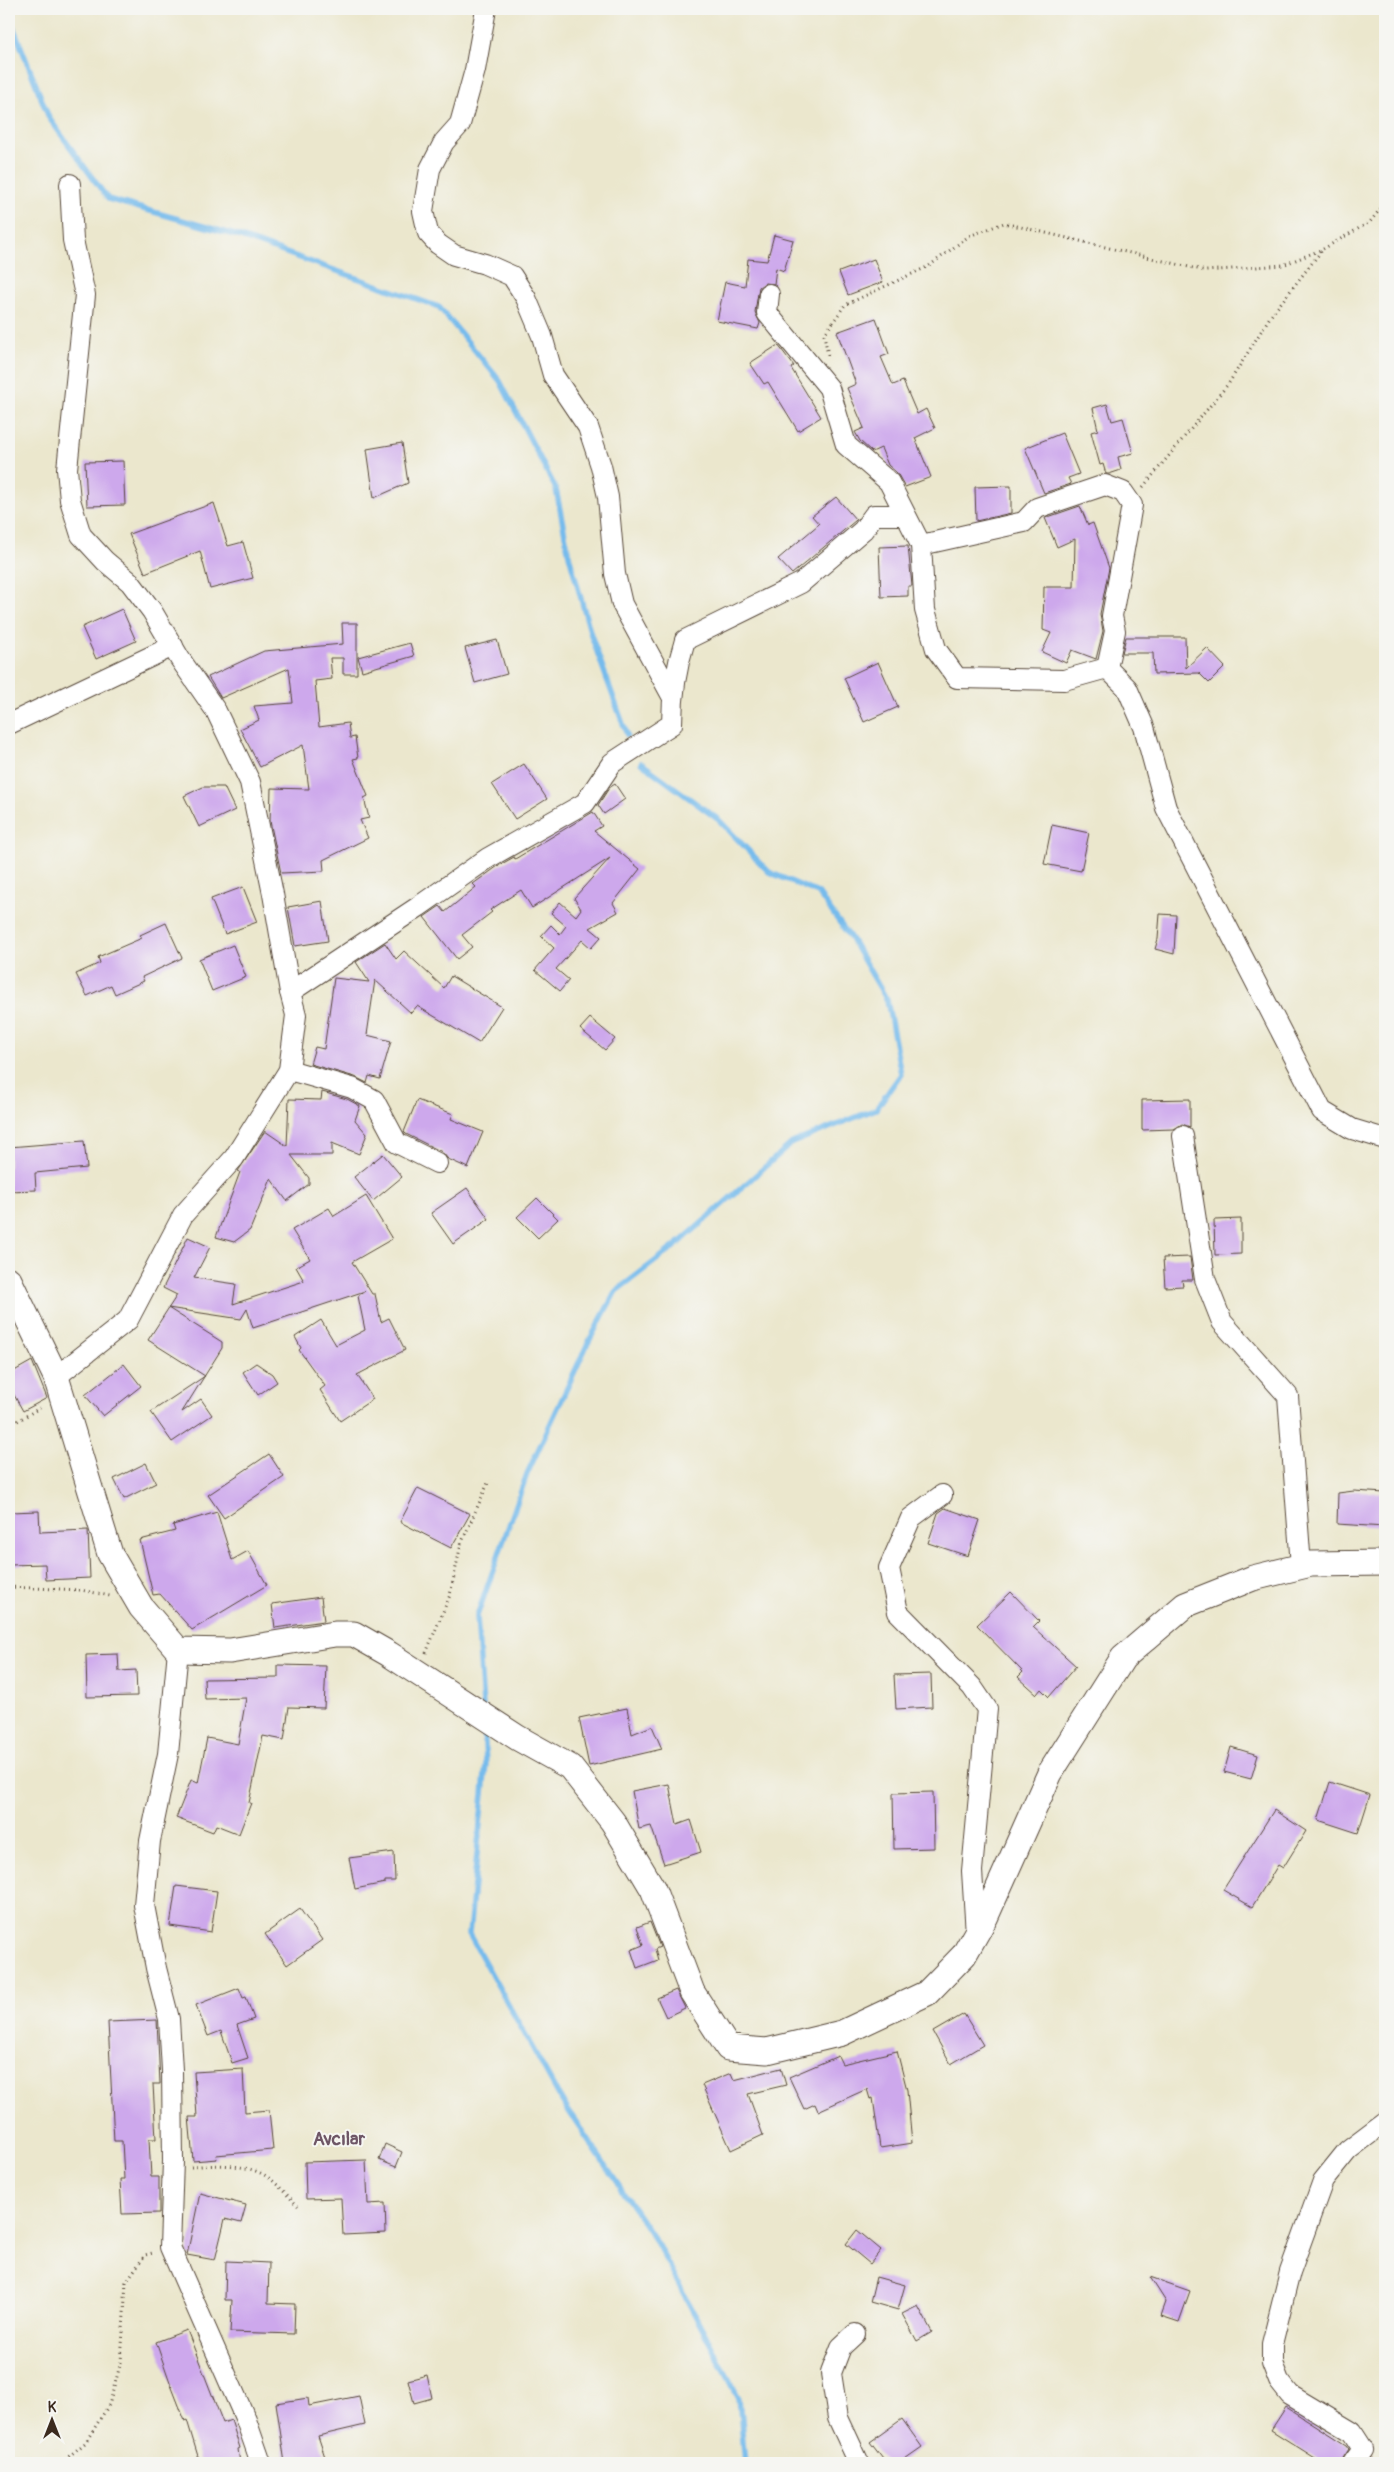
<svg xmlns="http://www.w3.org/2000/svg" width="1394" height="2472" font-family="Pangolin,sans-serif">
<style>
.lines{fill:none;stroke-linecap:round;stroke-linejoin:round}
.stream{stroke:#76bbec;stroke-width:5.5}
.building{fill:#cda8ec}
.minor-casing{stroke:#554638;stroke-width:22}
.tertiary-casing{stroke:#554638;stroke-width:27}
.path{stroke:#554638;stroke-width:3;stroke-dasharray:1 4;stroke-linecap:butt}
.minor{stroke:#fff;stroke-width:20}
.tertiary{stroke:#fff;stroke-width:25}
.labels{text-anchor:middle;stroke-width:4;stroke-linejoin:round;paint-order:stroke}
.quarter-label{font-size:18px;font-weight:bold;fill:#6e5666;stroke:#f6f6f2}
</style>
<rect width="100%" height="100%" fill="#f6f6f2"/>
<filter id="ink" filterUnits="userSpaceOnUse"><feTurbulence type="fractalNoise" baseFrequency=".02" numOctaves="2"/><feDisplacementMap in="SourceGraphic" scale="10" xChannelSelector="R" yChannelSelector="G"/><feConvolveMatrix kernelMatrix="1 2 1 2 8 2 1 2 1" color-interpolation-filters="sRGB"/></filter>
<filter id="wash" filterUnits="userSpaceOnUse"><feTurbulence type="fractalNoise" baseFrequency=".0096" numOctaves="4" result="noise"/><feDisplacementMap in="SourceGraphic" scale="20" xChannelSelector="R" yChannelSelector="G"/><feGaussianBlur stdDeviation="1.12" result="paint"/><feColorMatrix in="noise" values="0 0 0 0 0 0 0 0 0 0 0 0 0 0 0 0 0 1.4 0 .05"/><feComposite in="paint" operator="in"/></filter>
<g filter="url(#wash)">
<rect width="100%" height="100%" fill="#ebe7cd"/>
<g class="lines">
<!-- stream -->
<g class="stream">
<path d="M 9,16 L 49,118 L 108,199 L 235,235 L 439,307 L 500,381 L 556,489 L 569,555 L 591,635 L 627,735"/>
<path d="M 483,1706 L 477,1616 L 527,1474 L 587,1345 L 616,1291 L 679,1243 L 792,1143 L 876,1109 L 901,1074 L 887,1000 L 850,937 L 818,893 L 769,872 L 719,820 L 641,763"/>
<path d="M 484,1725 L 486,1764 L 469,1934 L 562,2101 L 654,2238 L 739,2398 L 745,2463"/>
</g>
</g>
<g id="blocks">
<!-- building -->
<g class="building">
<path d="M 774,235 L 793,240 L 784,271 L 776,268 L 774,284 L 765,283 L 759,287 L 755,312 L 760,323 L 758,329 L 717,321 L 725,282 L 745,286 L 748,259 L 767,261 Z"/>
<path d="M 874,259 L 883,282 L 848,295 L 839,272 Z"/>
<path d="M 876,318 L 889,354 L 881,357 L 893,385 L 903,381 L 917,414 L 926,409 L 935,428 L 915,438 L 931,477 L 905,487 L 897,473 L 888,465 L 881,448 L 872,452 L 860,441 L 855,432 L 864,428 L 847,388 L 856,384 L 837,332 Z"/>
<path d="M 778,345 L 794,366 L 791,368 L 821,417 L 798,431 L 768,382 L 764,384 L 750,363 Z"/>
<path d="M 1107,404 L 1112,421 L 1123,418 L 1133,453 L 1118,457 L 1121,470 L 1109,474 L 1106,474 L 1103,464 L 1100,465 L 1091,432 L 1098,430 L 1093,408 Z"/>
<path d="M 1062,433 L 1079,474 L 1068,478 L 1071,484 L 1044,493 L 1025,448 Z"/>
<path d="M 402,443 L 408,483 L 374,498 L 367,449 Z"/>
<path d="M 123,461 L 125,505 L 87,506 L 85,462 Z"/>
<path d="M 1011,486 L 1011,513 L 976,521 L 975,487 Z"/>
<path d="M 836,497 L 856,520 L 792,574 L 778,559 L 819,524 L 812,516 Z"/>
<path d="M 214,503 L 228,546 L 243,542 L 253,578 L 210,589 L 200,551 L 145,573 L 129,534 Z"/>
<path d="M 1080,506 L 1088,525 L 1093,523 L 1109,568 L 1100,614 L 1103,631 L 1096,659 L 1072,650 L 1066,663 L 1042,652 L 1051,633 L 1043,630 L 1044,587 L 1074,587 L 1075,539 L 1057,547 L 1045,518 Z"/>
<path d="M 908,546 L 912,586 L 908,586 L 908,596 L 881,597 L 879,547 Z"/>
<path d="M 122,609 L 136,641 L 96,659 L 82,627 Z"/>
<path d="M 342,623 L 357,623 L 357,674 L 343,674 L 343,658 L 330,658 L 332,679 L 315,681 L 319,727 L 348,723 L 350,738 L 355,737 L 358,758 L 353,759 L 368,796 L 364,798 L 369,818 L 360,820 L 368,838 L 323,860 L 324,871 L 281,873 L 270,821 L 271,788 L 309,789 L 303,745 L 260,767 L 240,729 L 259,720 L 254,706 L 293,703 L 289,668 L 221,698 L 208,677 L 264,651 L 343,644 Z"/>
<path d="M 1126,637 L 1185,637 L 1186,668 L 1207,648 L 1225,667 L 1209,683 L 1199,673 L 1154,674 L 1153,653 L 1122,653 Z"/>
<path d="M 497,640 L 507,674 L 475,683 L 465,648 Z"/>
<path d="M 410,643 L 414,656 L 362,671 L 358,657 Z"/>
<path d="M 878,662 L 898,707 L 864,722 L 844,678 Z"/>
<path d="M 524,764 L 547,799 L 515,819 L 492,784 Z"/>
<path d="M 615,784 L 625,799 L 604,814 L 598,805 L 609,788 Z"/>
<path d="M 203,787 L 224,787 L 235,810 L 199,827 L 184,796 Z"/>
<path d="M 593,812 L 602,826 L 594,831 L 640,869 L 613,903 L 618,912 L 590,928 L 601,937 L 591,948 L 582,940 L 556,969 L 569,980 L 560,991 L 535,970 L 554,948 L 541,936 L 551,925 L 560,934 L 566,926 L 551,913 L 560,902 L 576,916 L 581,909 L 574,898 L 610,858 L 532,908 L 521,890 L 490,910 L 492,912 L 462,935 L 472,947 L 457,959 L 424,917 L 440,906 L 445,912 L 476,887 L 473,884 L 498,866 L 514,857 L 515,859 Z"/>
<path d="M 1052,825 L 1089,833 L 1081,871 L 1044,864 Z"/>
<path d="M 243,887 L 257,922 L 225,934 L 211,899 Z"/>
<path d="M 322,901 L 328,941 L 295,946 L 288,907 Z"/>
<path d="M 1160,914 L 1176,915 L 1174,954 L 1155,949 L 1158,939 Z"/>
<path d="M 166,923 L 182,958 L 142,977 L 144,981 L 115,994 L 111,985 L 87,996 L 76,974 L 100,963 L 98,957 L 142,938 L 140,935 Z"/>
<path d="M 385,943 L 396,959 L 404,951 L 444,988 L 451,976 L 502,1007 L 479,1043 L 417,1006 L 411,1013 L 375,980 L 367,1035 L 391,1041 L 380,1079 L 369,1076 L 367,1083 L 355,1077 L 310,1064 L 315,1047 L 324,1049 L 334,978 L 369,982 L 356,962 Z"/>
<path d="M 233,945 L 246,977 L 212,991 L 199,959 Z"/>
<path d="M 590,1018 L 615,1039 L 605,1050 L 580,1029 Z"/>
<path d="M 322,1092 L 347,1099 L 360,1106 L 355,1120 L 367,1134 L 359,1154 L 332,1143 L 332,1155 L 291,1155 L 309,1178 L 309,1184 L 287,1201 L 271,1179 L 250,1230 L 234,1242 L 216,1237 L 240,1172 L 238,1171 L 265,1131 L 287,1146 L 289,1099 L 321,1100 Z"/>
<path d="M 1190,1099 L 1190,1127 L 1182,1124 L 1174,1129 L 1142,1130 L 1142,1100 Z"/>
<path d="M 417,1100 L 453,1114 L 451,1119 L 483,1132 L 468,1168 L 448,1159 L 442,1152 L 406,1134 L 404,1132 Z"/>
<path d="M 84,1141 L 87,1168 L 35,1173 L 36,1190 L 9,1191 L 9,1147 Z"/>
<path d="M 383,1154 L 402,1177 L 373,1201 L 354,1177 Z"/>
<path d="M 467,1188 L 489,1219 L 453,1244 L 431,1213 Z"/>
<path d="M 366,1196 L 392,1239 L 352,1262 L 372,1294 L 375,1294 L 381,1322 L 389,1318 L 405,1350 L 357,1375 L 373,1399 L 340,1421 L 320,1390 L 325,1386 L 299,1350 L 301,1348 L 295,1337 L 321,1320 L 336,1345 L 365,1330 L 358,1296 L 365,1291 L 253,1328 L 247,1309 L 241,1319 L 168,1308 L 222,1342 L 222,1348 L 182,1412 L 201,1399 L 212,1415 L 172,1442 L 151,1412 L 205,1376 L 148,1340 L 177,1295 L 163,1288 L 188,1237 L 210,1247 L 194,1278 L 236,1284 L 233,1304 L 304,1281 L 296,1267 L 310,1259 L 292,1230 L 329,1208 L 334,1216 Z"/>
<path d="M 537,1198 L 558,1219 L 538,1238 L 517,1217 Z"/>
<path d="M 1241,1219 L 1241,1254 L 1215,1255 L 1214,1220 Z"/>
<path d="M 1190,1257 L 1193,1280 L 1182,1280 L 1183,1286 L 1165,1287 L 1163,1258 Z"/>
<path d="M 32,1361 L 47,1398 L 23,1411 L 9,1386 L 9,1374 Z"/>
<path d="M 256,1363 L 272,1374 L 277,1382 L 258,1395 L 243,1372 Z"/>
<path d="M 124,1364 L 141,1386 L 103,1416 L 85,1395 Z"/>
<path d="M 269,1454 L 284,1477 L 224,1518 L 208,1495 Z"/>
<path d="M 146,1463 L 156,1483 L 124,1499 L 114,1479 Z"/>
<path d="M 418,1488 L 470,1514 L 451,1548 L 400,1522 Z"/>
<path d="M 1354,1491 L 1385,1493 L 1385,1527 L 1337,1524 L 1338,1493 Z"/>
<path d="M 945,1508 L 980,1520 L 968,1556 L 928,1543 L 938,1513 Z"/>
<path d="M 39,1511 L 40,1532 L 88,1530 L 90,1578 L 46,1580 L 45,1564 L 9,1565 L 9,1512 Z"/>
<path d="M 217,1512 L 232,1560 L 248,1551 L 267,1585 L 192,1630 L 160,1594 L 153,1595 L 140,1540 L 175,1531 L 173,1525 Z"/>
<path d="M 1011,1592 L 1039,1621 L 1033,1627 L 1076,1666 L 1049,1697 L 1041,1689 L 1037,1694 L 1018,1677 L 1023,1672 L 977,1625 Z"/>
<path d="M 321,1597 L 324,1621 L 275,1628 L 272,1604 Z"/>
<path d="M 118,1654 L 119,1671 L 136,1670 L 137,1696 L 87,1697 L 86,1655 Z"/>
<path d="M 278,1665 L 326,1666 L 324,1708 L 289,1707 L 284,1740 L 263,1736 L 249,1803 L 251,1803 L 239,1834 L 216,1825 L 213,1832 L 176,1818 L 191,1780 L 198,1783 L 207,1738 L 238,1744 L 246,1698 L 205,1699 L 204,1679 L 278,1678 Z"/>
<path d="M 931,1674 L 932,1707 L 896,1709 L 894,1675 Z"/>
<path d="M 627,1708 L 632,1734 L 652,1726 L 662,1749 L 589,1766 L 579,1718 Z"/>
<path d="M 1231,1747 L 1258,1755 L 1251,1779 L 1224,1772 Z"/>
<path d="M 1330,1782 L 1370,1795 L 1358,1833 L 1318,1820 Z"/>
<path d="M 669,1784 L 677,1825 L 691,1820 L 701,1852 L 664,1864 L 651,1826 L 639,1829 L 632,1791 Z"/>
<path d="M 933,1792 L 934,1848 L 894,1849 L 893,1793 Z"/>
<path d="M 1274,1810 L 1306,1831 L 1283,1868 L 1278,1865 L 1252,1907 L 1223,1890 Z"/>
<path d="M 394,1852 L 395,1881 L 385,1881 L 385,1883 L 355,1889 L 349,1858 Z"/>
<path d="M 176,1886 L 217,1891 L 211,1932 L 170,1926 Z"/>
<path d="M 300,1909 L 322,1940 L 287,1965 L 265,1934 Z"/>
<path d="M 650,1922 L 660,1947 L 655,1949 L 658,1960 L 637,1968 L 631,1950 L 643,1945 L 637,1927 Z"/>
<path d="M 239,1988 L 243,1998 L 246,1997 L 254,2019 L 237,2025 L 248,2058 L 232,2063 L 221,2031 L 208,2036 L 196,2005 Z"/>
<path d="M 676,1990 L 685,2008 L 666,2017 L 657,1998 Z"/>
<path d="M 964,2014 L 983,2045 L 951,2064 L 933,2032 Z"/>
<path d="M 157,2020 L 160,2084 L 153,2084 L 156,2139 L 149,2139 L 151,2177 L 159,2177 L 159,2213 L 122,2214 L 120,2179 L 124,2179 L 122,2141 L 114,2141 L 108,2022 Z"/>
<path d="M 897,2051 L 907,2090 L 912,2143 L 880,2148 L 873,2098 L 870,2099 L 867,2089 L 818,2111 L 815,2104 L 804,2109 L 789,2077 L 838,2056 L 842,2064 Z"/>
<path d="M 781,2068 L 786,2085 L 748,2094 L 763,2135 L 731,2150 L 702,2085 L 731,2073 L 734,2080 Z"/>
<path d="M 243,2069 L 245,2112 L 269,2110 L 273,2150 L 216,2155 L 217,2159 L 193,2161 L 189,2117 L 197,2117 L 194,2072 Z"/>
<path d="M 385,2144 L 402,2152 L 396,2167 L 379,2160 Z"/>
<path d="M 366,2160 L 368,2204 L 385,2203 L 386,2233 L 343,2235 L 341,2198 L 306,2199 L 305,2162 Z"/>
<path d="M 200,2193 L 246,2205 L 241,2223 L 225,2219 L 215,2260 L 187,2255 Z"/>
<path d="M 857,2230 L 881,2250 L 870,2264 L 846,2244 Z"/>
<path d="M 226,2261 L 269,2263 L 268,2303 L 295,2304 L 294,2334 L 230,2332 L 232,2300 L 225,2300 Z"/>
<path d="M 876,2277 L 905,2285 L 898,2310 L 870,2302 Z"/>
<path d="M 1150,2277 L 1190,2291 L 1179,2322 L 1161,2316 L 1166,2302 Z"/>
<path d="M 918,2306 L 932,2332 L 917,2341 L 902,2314 Z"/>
<path d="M 187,2330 L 223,2423 L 231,2420 L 240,2448 L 238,2449 L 240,2463 L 200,2463 L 187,2420 L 185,2421 L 171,2385 L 156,2342 Z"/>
<path d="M 427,2375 L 432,2398 L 414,2403 L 408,2380 Z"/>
<path d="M 359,2396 L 365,2425 L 318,2436 L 327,2463 L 285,2463 L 276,2403 L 308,2398 L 309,2406 Z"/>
<path d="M 1286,2407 L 1346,2445 L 1349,2449 L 1340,2463 L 1323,2463 L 1271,2430 Z"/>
<path d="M 902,2419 L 922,2447 L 899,2463 L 886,2463 L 870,2442 Z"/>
</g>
</g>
</g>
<g filter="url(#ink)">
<use href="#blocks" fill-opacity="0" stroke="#554638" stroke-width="1"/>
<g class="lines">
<defs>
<g id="minor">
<path d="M 486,9 L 475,70 L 460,124 L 444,142 L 430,169 L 423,211 L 428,233 L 438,244 L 454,255 L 485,264 L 512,276 L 526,298 L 542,336 L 553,375 L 588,427 L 601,466 L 608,497 L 615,574 L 622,604 L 672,696"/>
<path d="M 769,294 L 767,313 L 829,388 L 846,445 L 889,482 L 921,545 L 925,610 L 936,649 L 957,678 L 1064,680 L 1107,668 L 1127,688 L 1144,727 L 1166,808 L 1322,1111 L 1352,1129 L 1385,1139"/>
<path d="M 921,545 L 1024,522 L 1037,508 L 1105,485 L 1123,492 L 1132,505 L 1112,616 L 1115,631 L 1107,668"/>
<path d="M 9,724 L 173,646"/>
<path d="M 290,992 L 418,907 L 488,858 L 585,803 L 612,763 L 672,724 C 672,694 676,668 685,640 L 801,583 L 863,530 L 874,515 L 905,515"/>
<path d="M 289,1070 L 352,1088 L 374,1100 L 397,1143 L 437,1163"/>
<path d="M 1183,1136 L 1205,1279 L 1222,1322 L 1288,1396 L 1301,1566"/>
<path d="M 56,1377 L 128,1320 L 183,1215 L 234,1158 L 289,1070 L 296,1015 L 290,992 L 273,894 L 250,782 L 216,711 L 180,659 L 152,611 L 130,582 L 105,561 L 81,535 L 70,500 L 67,469 L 85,295 L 73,240 L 70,184"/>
<path d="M 942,1495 L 911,1518 L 889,1568 L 898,1612 L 972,1687 L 987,1709 L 972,1871 L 976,1934"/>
<path d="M 178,1650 L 168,1754 L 150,1841 L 144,1905 L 156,1968 L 169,2019 L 172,2070 L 173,2161 L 170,2247 L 246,2420 L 261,2463"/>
<path d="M 855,2334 L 841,2347 L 831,2373 L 838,2418 L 859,2463"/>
<path d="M 1353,2463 L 1363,2449 L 1352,2432 L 1290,2395 L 1279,2381 L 1272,2363 L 1272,2344 L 1290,2272 L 1323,2181 L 1348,2150 L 1385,2122"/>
</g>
<path id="tertiary" d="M 9,1280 L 56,1377 L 110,1554 L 141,1607 L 178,1650 L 230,1651 L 335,1634 L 354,1634 L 389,1654 L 518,1738 L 570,1767 L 613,1822 L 653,1889 L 692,1992 L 728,2048 L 767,2051 L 842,2033 L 927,1993 L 964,1955 L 986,1916 L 1050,1773 L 1123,1658 L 1185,1605 L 1253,1578 L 1311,1564 L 1385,1563"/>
</defs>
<!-- minor casing -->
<use href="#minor" class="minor-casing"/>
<!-- tertiary casing -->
<use href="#tertiary" class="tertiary-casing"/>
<!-- path -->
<g class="path">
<path d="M 828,355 L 824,335 L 845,305 L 929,266 L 969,236 L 1004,223 L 1206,271 L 1283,265 L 1323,249 L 1370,222 L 1385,203"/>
<path d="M 1143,487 L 1229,383 L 1270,317 L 1323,249"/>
<path d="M 9,1426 L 43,1406"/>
<path d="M 9,1587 L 81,1590 L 110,1596"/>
<path d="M 426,1653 L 450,1595 L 461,1544 L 488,1483"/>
<path d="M 191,2167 C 217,2164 252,2163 273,2181 C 282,2189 290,2198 298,2206"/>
<path d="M 61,2463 L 85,2443 L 109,2405 L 121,2362 L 126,2282 L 145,2255 L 153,2253"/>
</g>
<!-- minor -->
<use href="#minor" class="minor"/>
<!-- tertiary -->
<use href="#tertiary" class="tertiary"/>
</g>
</g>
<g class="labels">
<!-- quarter labels -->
<g class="quarter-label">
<text x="339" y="2145">Avcılar</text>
</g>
</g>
<!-- margin -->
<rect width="1394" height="2472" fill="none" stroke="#f6f6f2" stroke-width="30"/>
<!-- north arrow -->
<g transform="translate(52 2420)" stroke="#f6f6f2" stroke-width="4" paint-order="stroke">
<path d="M0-4L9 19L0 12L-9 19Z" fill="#3b2a1e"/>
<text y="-8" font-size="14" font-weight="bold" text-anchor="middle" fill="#3b2a1e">K</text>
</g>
</svg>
